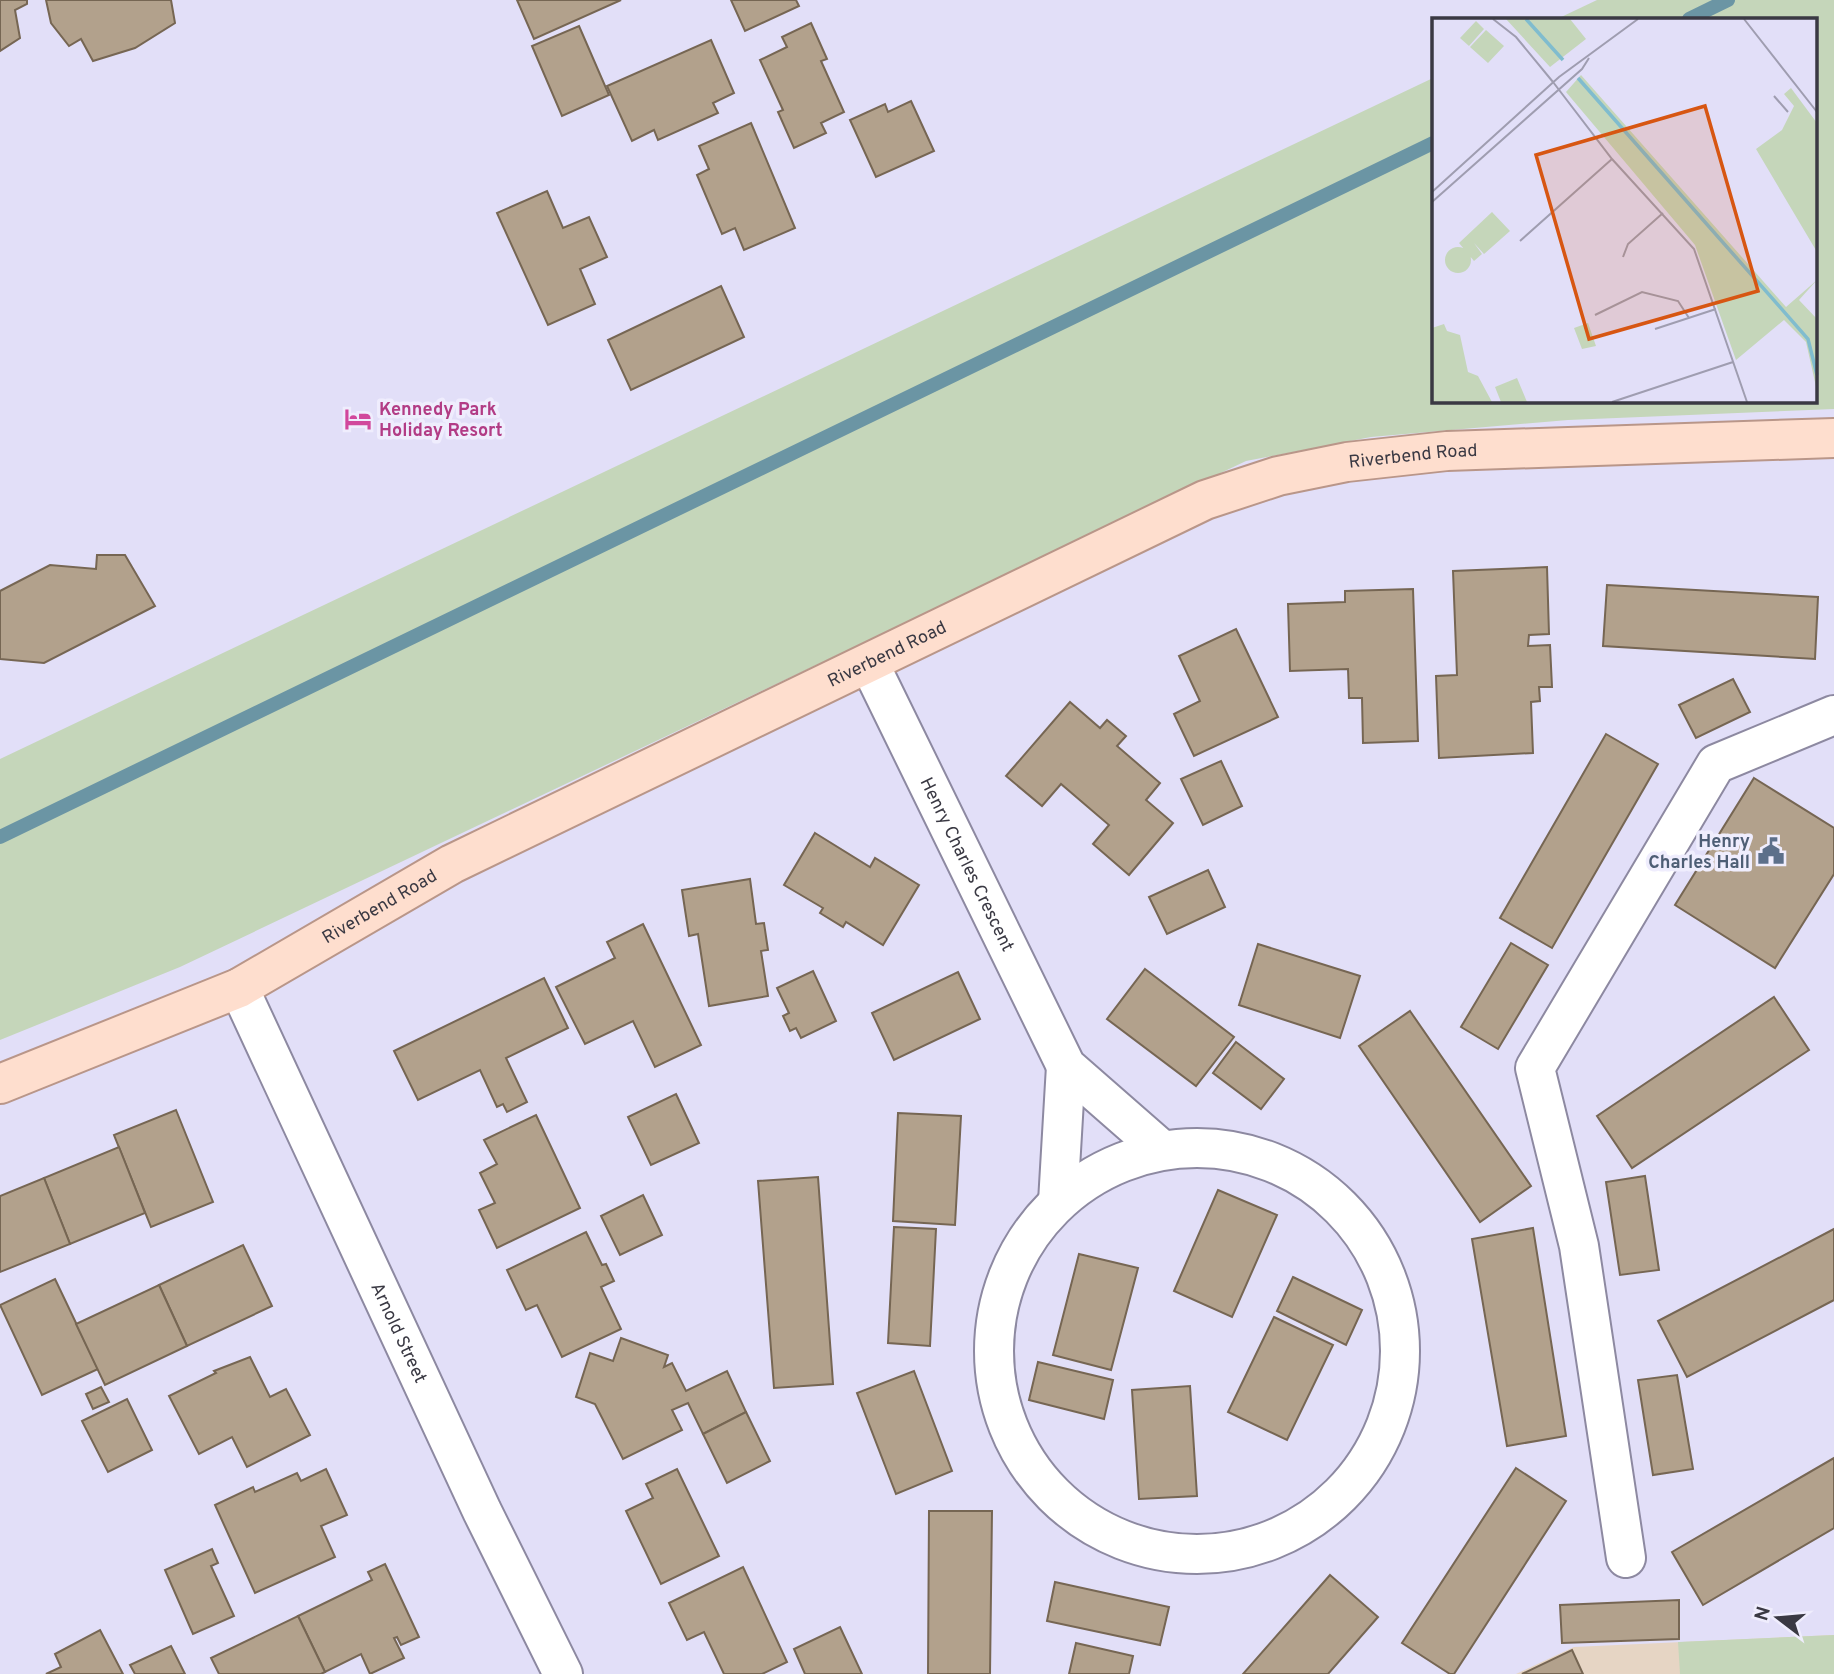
<svg xmlns="http://www.w3.org/2000/svg" width="1834" height="1674" font-family="Overpass,sans-serif">
<style>
.education{fill:#e6d5c4}
.green{fill:#c5d6ba}
.lines{fill:none;stroke-linecap:round;stroke-linejoin:round}
.stream{stroke:#6b95a4;stroke-width:14}
.building{fill:#b2a18c;stroke:#766653;stroke-width:2}
.minor-casing{stroke:#8d89a1;stroke-width:42}
.major-casing{stroke:#b99689;stroke-width:42}
.minor{stroke:#fff;stroke-width:38}
.major{stroke:#fedece;stroke-width:38}
.labels{text-anchor:middle;stroke-width:7;stroke-linejoin:round;paint-order:stroke}
.hotel-label{font-size:18px;font-weight:bold;fill:#b23c85;stroke:#efedfd;text-anchor:start}
.street-label{font-size:18px;fill:#3a3943;stroke:#efedfd}
.service-label{font-size:18px;font-weight:bold;fill:#4e5e75;stroke:#efedfd;text-anchor:end}
.inset-river{fill:none;stroke:#80bcce;stroke-width:3.5}
.inset-road{fill:none;stroke:#9f9db0;stroke-width:2}
.view{fill:#d75612;fill-opacity:0.15;stroke:#d75612;stroke-width:3.5}
.inset-edge{fill:none;stroke:#3a3943;stroke-width:3.5}
</style>
<rect width="100%" height="100%" fill="#e2dff8"/>
<!-- education -->
<path class="education" d="M 1834,1635 L 1834,1674 L 1516,1674 L 1574,1647 Z"/>
<!-- green -->
<g class="green">
<path d="M 1597,0 L 1834,0 L 1834,409 L 1568,420 L 1371,437 L 1246,461 L 180,967 L 0,1040 L 0,759 L 1433,78 L 1433,401 L 1815,401 L 1815,19 L 1557,19 Z"/>
<path d="M 1834,1635 L 1834,1674 L 1680,1674 L 1678,1642 Z"/>
</g>
<g class="lines">
<!-- stream -->
<g class="stream">
<path d="M 1689,19 L 1728,0"/>
<path d="M 0,837 L 1433,143"/>
</g>
</g>
<!-- building -->
<g class="building">
<path d="M 0,0 L 27,0 L 27,4 L 15,10 L 20,38 L 0,51 Z"/>
<path d="M 46,0 L 171,0 L 175,23 L 135,48 L 93,61 L 81,39 L 69,46 L 51,23 Z"/>
<path d="M 517,0 L 621,0 L 534,39 Z"/>
<path d="M 731,0 L 796,0 L 799,6 L 745,31 Z"/>
<path d="M 811,23 L 827,59 L 821,61 L 844,112 L 821,123 L 826,133 L 794,148 L 778,112 L 783,110 L 760,60 L 787,47 L 782,37 Z"/>
<path d="M 579,26 L 609,95 L 562,116 L 532,46 Z"/>
<path d="M 711,40 L 734,93 L 713,103 L 718,113 L 658,140 L 654,130 L 632,141 L 607,86 Z"/>
<path d="M 911,101 L 934,151 L 876,177 L 850,120 L 885,104 L 888,112 Z"/>
<path d="M 751,123 L 795,228 L 744,250 L 735,228 L 722,234 L 697,175 L 709,169 L 699,146 Z"/>
<path d="M 547,191 L 563,228 L 589,217 L 607,257 L 580,269 L 595,304 L 548,325 L 497,213 Z"/>
<path d="M 721,286 L 744,337 L 631,390 L 608,340 Z"/>
<path d="M 97,555 L 125,555 L 155,606 L 44,663 L 0,659 L 0,591 L 50,565 L 96,569 Z"/>
<path d="M 1547,567 L 1549,634 L 1529,635 L 1528,646 L 1550,645 L 1552,687 L 1539,687 L 1540,701 L 1531,702 L 1533,753 L 1439,758 L 1436,676 L 1457,675 L 1453,571 Z"/>
<path d="M 1607,585 L 1818,597 L 1815,659 L 1603,646 Z"/>
<path d="M 1413,589 L 1418,741 L 1363,743 L 1362,698 L 1349,698 L 1348,669 L 1290,671 L 1288,604 L 1345,602 L 1345,591 Z"/>
<path d="M 1236,629 L 1278,717 L 1194,756 L 1174,714 L 1200,701 L 1179,656 Z"/>
<path d="M 1733,679 L 1750,712 L 1696,738 L 1679,705 Z"/>
<path d="M 1070,702 L 1100,728 L 1107,720 L 1126,736 L 1117,746 L 1160,783 L 1146,800 L 1173,823 L 1129,875 L 1093,844 L 1109,825 L 1061,784 L 1042,806 L 1006,776 Z"/>
<path d="M 1606,734 L 1658,764 L 1552,948 L 1500,918 Z"/>
<path d="M 1221,761 L 1242,806 L 1203,825 L 1181,779 Z"/>
<path d="M 1754,778 L 1834,828 L 1834,874 L 1775,968 L 1675,905 Z"/>
<path d="M 815,833 L 870,867 L 875,858 L 919,885 L 883,945 L 846,922 L 843,927 L 820,913 L 823,908 L 784,885 Z"/>
<path d="M 1208,870 L 1225,907 L 1167,934 L 1149,897 Z"/>
<path d="M 750,879 L 756,924 L 764,923 L 768,950 L 761,951 L 768,996 L 709,1006 L 698,934 L 689,936 L 682,890 Z"/>
<path d="M 643,924 L 701,1045 L 655,1067 L 633,1021 L 585,1044 L 556,987 L 615,958 L 607,942 Z"/>
<path d="M 1511,943 L 1548,965 L 1498,1049 L 1461,1027 Z"/>
<path d="M 1258,944 L 1360,976 L 1340,1038 L 1239,1005 Z"/>
<path d="M 1145,969 L 1234,1037 L 1196,1086 L 1107,1019 Z"/>
<path d="M 813,971 L 836,1021 L 801,1038 L 796,1028 L 790,1031 L 783,1016 L 789,1013 L 777,988 Z"/>
<path d="M 958,972 L 980,1019 L 894,1060 L 872,1013 Z"/>
<path d="M 544,978 L 568,1028 L 506,1058 L 527,1102 L 507,1112 L 503,1104 L 497,1107 L 480,1070 L 418,1100 L 394,1051 Z"/>
<path d="M 1774,997 L 1809,1050 L 1632,1168 L 1597,1116 Z"/>
<path d="M 1410,1011 L 1531,1186 L 1480,1222 L 1359,1046 Z"/>
<path d="M 1236,1042 L 1284,1079 L 1261,1109 L 1213,1073 Z"/>
<path d="M 676,1094 L 699,1143 L 651,1165 L 628,1117 Z"/>
<path d="M 176,1110 L 213,1202 L 151,1227 L 114,1135 Z"/>
<path d="M 898,1113 L 961,1116 L 955,1225 L 893,1221 Z"/>
<path d="M 536,1115 L 580,1208 L 497,1248 L 479,1210 L 495,1203 L 480,1173 L 497,1164 L 484,1140 Z"/>
<path d="M 119,1147 L 145,1213 L 70,1244 L 44,1178 Z"/>
<path d="M 1645,1176 L 1659,1270 L 1620,1275 L 1606,1182 Z"/>
<path d="M 818,1177 L 833,1384 L 774,1388 L 758,1181 Z"/>
<path d="M 44,1178 L 70,1244 L 0,1272 L 0,1196 Z"/>
<path d="M 1218,1190 L 1277,1215 L 1232,1317 L 1174,1291 Z"/>
<path d="M 643,1195 L 662,1235 L 620,1255 L 601,1216 Z"/>
<path d="M 894,1227 L 936,1229 L 930,1346 L 888,1343 Z"/>
<path d="M 1533,1228 L 1566,1436 L 1507,1446 L 1472,1239 Z"/>
<path d="M 1834,1229 L 1834,1300 L 1687,1377 L 1658,1321 Z"/>
<path d="M 586,1232 L 602,1265 L 606,1264 L 614,1281 L 601,1287 L 621,1329 L 562,1357 L 537,1305 L 526,1310 L 507,1270 Z"/>
<path d="M 243,1245 L 272,1306 L 187,1346 L 159,1285 Z"/>
<path d="M 1079,1254 L 1138,1268 L 1111,1370 L 1053,1355 Z"/>
<path d="M 1293,1277 L 1362,1310 L 1346,1345 L 1277,1311 Z"/>
<path d="M 55,1279 L 98,1369 L 42,1395 L 0,1305 Z"/>
<path d="M 159,1285 L 187,1346 L 105,1385 L 76,1324 Z"/>
<path d="M 1274,1317 L 1333,1345 L 1287,1440 L 1228,1412 Z"/>
<path d="M 621,1338 L 668,1355 L 664,1367 L 672,1363 L 686,1391 L 727,1371 L 746,1412 L 703,1434 L 688,1403 L 672,1410 L 682,1430 L 623,1459 L 595,1404 L 576,1397 L 590,1353 L 613,1361 Z"/>
<path d="M 250,1357 L 270,1397 L 286,1389 L 310,1435 L 247,1467 L 232,1437 L 199,1454 L 169,1396 L 216,1373 L 214,1371 Z"/>
<path d="M 1038,1362 L 1113,1380 L 1104,1419 L 1029,1400 Z"/>
<path d="M 914,1371 L 952,1471 L 896,1494 L 857,1393 Z"/>
<path d="M 1677,1375 L 1693,1469 L 1653,1475 L 1638,1380 Z"/>
<path d="M 1190,1386 L 1197,1496 L 1139,1499 L 1132,1390 Z"/>
<path d="M 101,1387 L 109,1402 L 93,1409 L 86,1394 Z"/>
<path d="M 127,1399 L 152,1450 L 108,1472 L 82,1421 Z"/>
<path d="M 746,1412 L 770,1461 L 727,1483 L 703,1434 Z"/>
<path d="M 1834,1458 L 1834,1528 L 1703,1605 L 1672,1552 Z"/>
<path d="M 1516,1468 L 1566,1501 L 1454,1674 L 1450,1674 L 1402,1643 Z"/>
<path d="M 326,1469 L 347,1515 L 321,1526 L 335,1557 L 255,1593 L 215,1505 L 253,1487 L 255,1492 L 297,1473 L 301,1481 Z"/>
<path d="M 677,1469 L 719,1556 L 661,1584 L 626,1511 L 653,1498 L 646,1484 Z"/>
<path d="M 929,1511 L 992,1511 L 990,1674 L 928,1674 Z"/>
<path d="M 212,1549 L 218,1563 L 211,1566 L 234,1616 L 193,1634 L 165,1570 Z"/>
<path d="M 385,1564 L 419,1637 L 401,1645 L 397,1637 L 394,1638 L 404,1658 L 370,1674 L 361,1654 L 325,1672 L 298,1616 L 372,1580 L 368,1572 Z"/>
<path d="M 743,1567 L 787,1662 L 762,1674 L 724,1674 L 704,1632 L 687,1640 L 669,1603 Z"/>
<path d="M 1330,1575 L 1378,1617 L 1328,1674 L 1243,1674 Z"/>
<path d="M 1055,1582 L 1169,1607 L 1160,1645 L 1047,1621 Z"/>
<path d="M 1679,1600 L 1679,1639 L 1562,1643 L 1560,1605 Z"/>
<path d="M 298,1616 L 325,1672 L 321,1674 L 219,1674 L 211,1658 Z"/>
<path d="M 840,1627 L 862,1674 L 805,1674 L 794,1649 Z"/>
<path d="M 100,1630 L 123,1674 L 46,1674 L 61,1667 L 55,1654 Z"/>
<path d="M 1076,1643 L 1133,1656 L 1129,1674 L 1069,1674 Z"/>
<path d="M 171,1646 L 185,1674 L 135,1674 L 130,1665 Z"/>
<path d="M 1572,1650 L 1583,1674 L 1522,1674 Z"/>
</g>
<g class="lines">
<defs>
<g id="minor">
<path id="s1" d="M 869,663 L 1066,1066 L 1162,1150"/>
<path id="s2" d="M 239,988 L 482,1511 L 563,1674"/>
<circle cx="1197" cy="1351" r="203"/>
<path d="M 1058,1202 L 1066,1066"/>
<path d="M 1626,1558 L 1579,1246 L 1535,1068 L 1716,764 L 1834,715"/>
</g>
<g id="major">
<path id="s3" d="M 0,1084 L 239,988 L 452,864 L 1205,500 L 1278,476 L 1347,462 L 1447,451 L 1834,438"/>
</g>
</defs>
<!-- minor casing -->
<use href="#minor" class="minor-casing"/>
<!-- major casing -->
<use href="#major" class="major-casing"/>
<!-- minor -->
<use href="#minor" class="minor"/>
<!-- major -->
<use href="#major" class="major"/>
</g>
<!-- icons -->
<defs>
<symbol id="hotel-bare" viewBox="-9 -9 18 18"><path d="M-6-4.5h1.5V1H6V5H4.5V3h-9V5H-6ZM-4 0a1.8 1.8 0 1 1 3.6 0ZM.5 0V-2.5h3Q6-2.5 6 0Z" fill="#d1479c" stroke="#efedfd" stroke-width="2.5" paint-order="stroke"/></symbol>
<symbol id="civic-bare" viewBox="-9 -9 18 18"><path d="M-.6-6.5H3V-4.5H.6V-3L4-1V1h2V6H-6V1h2V-1L-.6-3ZM-1.2 2.5V6h2.4V2.5Z" fill="#5c6f8a" stroke="#efedfd" stroke-width="2.5" paint-order="stroke"/></symbol>
</defs>
<g fill-rule="evenodd">
<use href="#hotel-bare" x="339" y="400" width="38" height="38"/>
<use href="#civic-bare" x="1752" y="832" width="38" height="38"/>
</g>
<g class="labels">
<!-- hotel labels -->
<g class="hotel-label">
<text x="379" y="415">Kennedy Park<tspan x="379" dy="21">Holiday Resort</tspan></text>
</g>
<!-- street labels -->
<g class="street-label">
<text dy="6" stroke="none"><textPath href="#s3" startOffset="1554">Riverbend Road</textPath></text>
<text dy="6" stroke="none"><textPath href="#s3" startOffset="987">Riverbend Road</textPath></text>
<text dy="6" stroke="none"><textPath href="#s1" startOffset="224">Henry Charles Crescent</textPath></text>
<text dy="6" stroke="none"><textPath href="#s3" startOffset="420">Riverbend Road</textPath></text>
<text dy="6" stroke="none"><textPath href="#s2" startOffset="380">Arnold Street</textPath></text>
</g>
<!-- service labels -->
<g class="service-label">
<text x="1750" y="847">Henry<tspan x="1750" dy="21">Charles Hall</tspan></text>
</g>
</g>
<!-- overview -->
<g transform="translate(1432 18)">
<rect width="385" height="385" fill="#e2dff8"/>
<path d="M 74,1 L 138,1 L 154,21 L 118,49 ZM 44,3 L 52,11 L 37,28 L 28,20 ZM 54,12 L 72,28 L 56,45 L 38,29 ZM 149,57 L 354,289 L 385,262 L 367,282 L 385,301 L 385,373 L 374,324 L 352,302 L 304,342 L 263,227 L 134,74 ZM 359,70 L 385,105 L 385,234 L 324,131 L 350,112 L 362,88 L 352,76 ZM 60,194 L 78,213 L 52,236 L 42,225 L 50,236 L 42,243 L 27,225 ZM13 242a13 13 0 1 1 26 0a13 13 0 1 1-26 0ZM 156,305 L 164,328 L 150,331 L 142,310 ZM 12,306 L 15,313 L 28,317 L 36,354 L 46,358 L 60,384 L 0,384 L 0,310 ZM 85,360 L 95,384 L 69,384 L 63,369 Z" fill="#c5d6ba"/>
<path class="inset-river" d="M 94,1 L 131,42M 146,60 L 376,321 L 385,357"/>
<path class="inset-road" d="M 61,1 L 84,19 L 121,64M 312,1 L 385,94M 121,64 L 180,141 L 262,231 L 315,384M 342,78 L 356,94M 0,174 L 127,59 L 206,1M 0,184 L 150,51 L 157,40M 88,223 L 180,141M 191,239 L 196,226 L 231,195M 163,297 L 210,274 L 246,283 L 257,300M 223,311 L 284,291M 180,384 L 301,344"/>
<path class="view" d="M 273,88 L 326,273 L 157,321 L 104,137 Z"/>
<rect width="385" height="385" class="inset-edge"/>
</g>
<!-- north arrow -->
<g transform="translate(1778 1618) rotate(286)" stroke="#efedfd" stroke-width="5" paint-order="stroke">
<path d="M0-5L12 26L0 18L-12 26Z" fill="#3a3943"/>
<text y="-10" font-size="19" font-weight="bold" text-anchor="middle" fill="#3a3943">N</text>
</g>
</svg>
